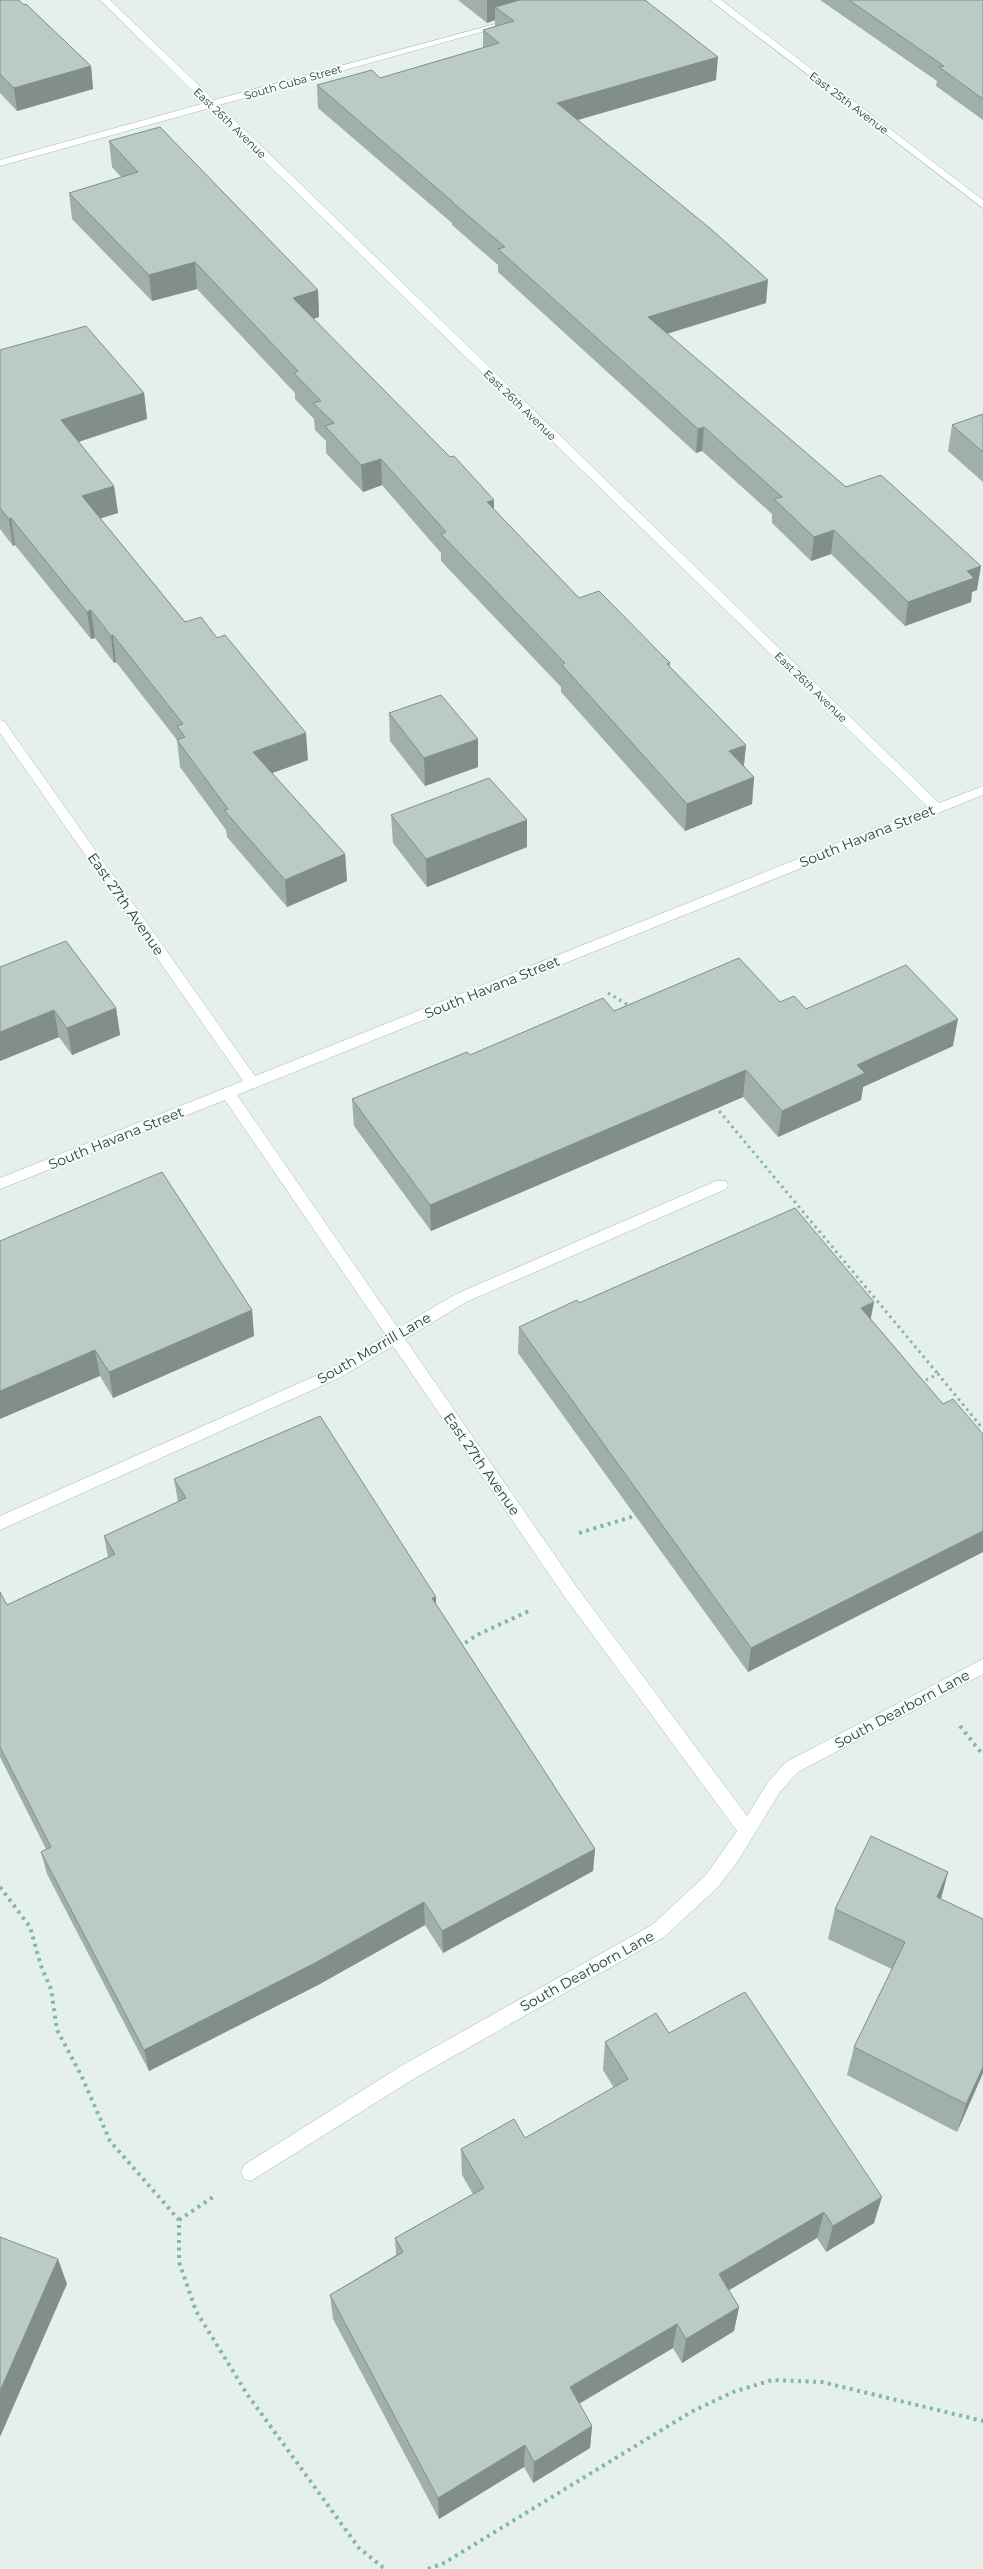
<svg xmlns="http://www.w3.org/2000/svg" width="983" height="2569" font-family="Montserrat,sans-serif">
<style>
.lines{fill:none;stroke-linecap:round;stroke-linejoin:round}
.minor-casing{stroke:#a6b9b3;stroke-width:1}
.path-far1{stroke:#82b7a7;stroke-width:3;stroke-dasharray:2.5 4;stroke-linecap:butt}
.path{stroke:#82b7a7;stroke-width:4;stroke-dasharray:3 4.5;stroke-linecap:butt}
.minor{fill:#fff;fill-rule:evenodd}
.wall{fill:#a0afa9}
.shaded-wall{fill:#828e89}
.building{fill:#bacbc4;stroke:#828e89}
.labels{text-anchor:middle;stroke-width:4;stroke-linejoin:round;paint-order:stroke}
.far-street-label{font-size:11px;fill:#21443c;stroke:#f6fbf9}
.street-label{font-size:14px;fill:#21443c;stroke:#f6fbf9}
</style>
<rect width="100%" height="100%" fill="#e5f0eb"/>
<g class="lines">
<defs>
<g id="minor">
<path d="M 100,0 L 110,0 L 214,100 L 517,18 L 517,22 L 219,105 L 939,803 L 983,786 L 983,795 L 237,1095 L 398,1328 L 456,1294 L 716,1181 L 726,1181 L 728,1185 L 726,1189 L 466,1302 L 405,1339 L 576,1586 L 747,1816 L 768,1782 L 786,1762 L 983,1659 L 983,1674 L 798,1772 L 780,1792 L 738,1861 L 718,1887 L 664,1937 L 415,2078 L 251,2181 L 244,2179 L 241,2172 L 244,2165 L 401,2066 L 652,1925 L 706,1875 L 737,1831 L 564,1596 L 393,1346 L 339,1378 L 0,1530 L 0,1516 L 329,1370 L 386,1335 L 225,1100 L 0,1189 L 0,1178 L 243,1081 L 0,733 L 0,720 L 4,721 L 255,1076 L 928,807 L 210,108 L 0,166 L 0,160 L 205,103 Z"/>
<path d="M 710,0 L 721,0 L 983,200 L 983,208 Z"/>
</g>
</defs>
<!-- minor casing -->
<use href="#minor" class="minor-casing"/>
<!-- path-far1 -->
<g class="path-far1">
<path d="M 608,993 L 630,1006"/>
<path d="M 715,1106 L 938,1374"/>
<path d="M 920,1383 L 938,1374 L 983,1429"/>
</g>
<!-- path -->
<g class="path">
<path d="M 579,1533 L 638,1515"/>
<path d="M 459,1647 L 477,1635 L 531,1610"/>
<path d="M 960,1726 L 983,1755"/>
<path d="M 0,1887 L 30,1927 L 41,1966 L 51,1989 L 57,2030 L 81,2075 L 110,2141 L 179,2220 L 179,2262 L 196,2311 L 247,2394 L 359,2548 L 385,2569"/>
<path d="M 179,2220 L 216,2195"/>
<path d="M 428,2569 L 444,2563 L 691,2412 L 733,2392 L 772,2380 L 822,2382 L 983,2421"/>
</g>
<!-- minor -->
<use href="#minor" class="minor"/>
</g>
<!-- wall -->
<g class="wall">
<path d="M 0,0 L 24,5 L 91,66 L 93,89 L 17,111 L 0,93 Z"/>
<path d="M 458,0 L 645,0 L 716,80 L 577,120 L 766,303 L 667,334 L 846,487 L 977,590 L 972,592 L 971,602 L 905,626 L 831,554 L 811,561 L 772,523 L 772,514 L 702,451 L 696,453 L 498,272 L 498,265 L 452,225 L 452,223 L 318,108 L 317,85 L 380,78 L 483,48 L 483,30 L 495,26 L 495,20 L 487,23 Z"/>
<path d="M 820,0 L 983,0 L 983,120 L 936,86 L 937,81 Z"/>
<path d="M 109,141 L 318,290 L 319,317 L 313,319 L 494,510 L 579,598 L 670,663 L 670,667 L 746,745 L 744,766 L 754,777 L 752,804 L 685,831 L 561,692 L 561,687 L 441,561 L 441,553 L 382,485 L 363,492 L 326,453 L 326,441 L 315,430 L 314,419 L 295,399 L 295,393 L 197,289 L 152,301 L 72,219 L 69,193 L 121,177 L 112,167 Z"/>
<path d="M 0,350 L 144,393 L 147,419 L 79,442 L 114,486 L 118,513 L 100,518 L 185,622 L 308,760 L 272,773 L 345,854 L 347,881 L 287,907 L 227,837 L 226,830 L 180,767 L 177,740 L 116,662 L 114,663 L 95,638 L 91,639 L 15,545 L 13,546 L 0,529 Z"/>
<path d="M 983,414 L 983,482 L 948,451 L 952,425 Z"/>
<path d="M 389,713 L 478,767 L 425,786 L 390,741 Z"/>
<path d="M 391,815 L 527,820 L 527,847 L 427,887 L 393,843 Z"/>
<path d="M 0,967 L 116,1008 L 120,1035 L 72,1055 L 59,1037 L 0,1061 Z"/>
<path d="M 780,1002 L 806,1009 L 953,1046 L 863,1087 L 861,1100 L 778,1137 L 743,1097 L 431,1231 L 354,1126 L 352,1099 L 470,1055 L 614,1011 Z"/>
<path d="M 0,1241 L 252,1310 L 254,1336 L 113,1398 L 100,1376 Z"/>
<path d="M 579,1303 L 871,1319 L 943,1404 L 983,1434 L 983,1552 L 748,1672 L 518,1353 L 519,1327 Z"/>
<path d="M 174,1479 L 436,1597 L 436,1604 L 595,1849 L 593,1871 L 443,1953 L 425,1925 L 318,1985 L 149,2071 L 47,1874 L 41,1852 L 46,1849 L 0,1757 L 0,1592 L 7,1605 L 108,1557 L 104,1536 L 178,1502 Z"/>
<path d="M 948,1872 L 941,1899 L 983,1919 L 983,2073 L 957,2132 L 847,2075 L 854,2047 L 892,1969 L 828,1939 L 835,1909 Z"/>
<path d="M 669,2033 L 874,2223 L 826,2252 L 817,2238 L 729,2290 L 739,2307 L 734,2331 L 682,2363 L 673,2348 L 579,2404 L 592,2426 L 590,2448 L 533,2483 L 524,2467 L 439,2519 L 333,2319 L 330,2295 L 396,2255 L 395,2238 L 473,2194 L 462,2175 L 461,2149 L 525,2138 L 614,2088 L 603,2070 L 605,2042 Z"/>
</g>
<!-- shaded-wall -->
<g class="shaded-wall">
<path d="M 487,0 L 569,0 L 495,7 L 495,20 L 487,23 Z"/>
<path d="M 718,57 L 716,80 L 557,126 L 557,103 Z"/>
<path d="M 91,66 L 93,89 L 17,111 L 14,88 Z"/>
<path d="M 195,262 L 197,289 L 152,301 L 149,275 Z"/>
<path d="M 768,280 L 766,303 L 646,340 L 648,317 Z"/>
<path d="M 318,290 L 319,317 L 294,325 L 293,298 Z"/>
<path d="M 144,393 L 147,419 L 65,446 L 61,420 Z"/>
<path d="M 704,427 L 702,451 L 696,453 L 698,429 Z"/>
<path d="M 381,459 L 382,485 L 363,492 L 361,465 Z"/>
<path d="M 114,486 L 118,513 L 86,523 L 82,496 Z"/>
<path d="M 494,500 L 494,527 L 487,502 Z"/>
<path d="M 11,518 L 15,545 L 13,546 L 9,519 Z"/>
<path d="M 834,530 L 831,554 L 811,561 L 814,537 Z"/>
<path d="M 981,566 L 977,590 L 972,592 L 971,602 L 905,626 L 908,602 L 967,571 Z"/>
<path d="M 91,610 L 95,638 L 91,639 L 87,612 Z"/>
<path d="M 113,635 L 116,662 L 114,663 L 111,636 Z"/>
<path d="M 306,733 L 308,760 L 256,779 L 253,752 Z"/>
<path d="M 478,739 L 478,767 L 425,786 L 424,758 Z"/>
<path d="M 746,745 L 743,772 L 729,751 Z"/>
<path d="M 754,777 L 752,804 L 685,831 L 687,804 Z"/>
<path d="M 527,820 L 527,847 L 427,887 L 426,859 Z"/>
<path d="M 345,854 L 347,881 L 287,907 L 285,880 Z"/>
<path d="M 116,1008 L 120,1035 L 72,1055 L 67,1028 Z"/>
<path d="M 54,1010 L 59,1037 L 0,1061 L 0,1032 Z"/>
<path d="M 958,1019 L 953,1046 L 863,1087 L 861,1100 L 778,1137 L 782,1111 L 857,1065 Z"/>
<path d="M 746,1070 L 743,1097 L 431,1231 L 430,1205 Z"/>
<path d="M 874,1302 L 869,1328 L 861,1308 Z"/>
<path d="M 252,1310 L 254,1336 L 113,1398 L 109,1372 Z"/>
<path d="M 95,1350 L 100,1376 L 0,1419 L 0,1391 Z"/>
<path d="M 983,1531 L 983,1552 L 748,1672 L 751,1648 Z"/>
<path d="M 436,1597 L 436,1621 L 432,1598 Z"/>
<path d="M 595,1849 L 593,1871 L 443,1953 L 442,1931 Z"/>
<path d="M 948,1872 L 940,1902 L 937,1897 Z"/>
<path d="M 424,1902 L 425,1925 L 318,1985 L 149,2071 L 144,2050 Z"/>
<path d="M 983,2067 L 983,2073 L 957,2132 L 966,2104 Z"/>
<path d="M 882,2197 L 874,2223 L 826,2252 L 833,2226 Z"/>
<path d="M 824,2212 L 817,2238 L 714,2299 L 719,2274 Z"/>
<path d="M 58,2259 L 67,2284 L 0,2437 L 0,2391 Z"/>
<path d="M 739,2307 L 734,2331 L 682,2363 L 686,2339 Z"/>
<path d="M 677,2324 L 673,2348 L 568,2410 L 570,2387 Z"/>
<path d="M 592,2426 L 590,2448 L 533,2483 L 534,2462 Z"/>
<path d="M 525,2445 L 524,2467 L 439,2519 L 438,2498 Z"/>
</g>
<!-- building -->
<g class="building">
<path d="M 0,0 L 19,0 L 24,5 L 26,4 L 91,66 L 14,88 L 0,74 Z"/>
<path d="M 520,0 L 645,0 L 718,57 L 557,103 L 712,230 L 768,280 L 648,317 L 846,487 L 881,475 L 981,566 L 967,571 L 974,578 L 908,602 L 834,530 L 814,537 L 774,499 L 782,497 L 704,427 L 698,429 L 498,249 L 505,247 L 452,202 L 453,202 L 317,85 L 372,70 L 380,78 L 499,43 L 483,30 L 514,21 L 495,7 Z"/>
<path d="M 849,0 L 983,0 L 983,99 L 939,67 L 944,66 Z"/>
<path d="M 160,127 L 318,290 L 293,298 L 450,457 L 454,456 L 494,500 L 487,502 L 579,598 L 599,591 L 670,663 L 667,664 L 746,745 L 729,751 L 754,777 L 687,804 L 562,665 L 565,663 L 441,534 L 446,532 L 381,459 L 361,465 L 325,426 L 334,423 L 313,403 L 321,401 L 294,373 L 298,371 L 195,262 L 149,275 L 69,193 L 138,172 L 109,141 Z"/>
<path d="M 86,326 L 144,393 L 61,420 L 114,486 L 82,496 L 185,622 L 201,617 L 217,638 L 225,635 L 306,733 L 253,752 L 345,854 L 285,880 L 224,810 L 228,809 L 177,740 L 185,737 L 177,726 L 183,724 L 113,635 L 111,636 L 91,610 L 87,612 L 11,518 L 9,519 L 0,508 L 0,350 Z"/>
<path d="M 983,414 L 983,452 L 952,425 Z"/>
<path d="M 441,695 L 478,739 L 424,758 L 389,713 Z"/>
<path d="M 489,778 L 527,820 L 426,859 L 391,815 Z"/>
<path d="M 66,941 L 116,1008 L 67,1028 L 54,1010 L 0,1032 L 0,967 Z"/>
<path d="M 739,958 L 780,1002 L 794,996 L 806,1009 L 906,965 L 958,1019 L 857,1065 L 865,1073 L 782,1111 L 746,1070 L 430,1205 L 352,1099 L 467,1052 L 470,1055 L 603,998 L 614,1011 Z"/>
<path d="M 162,1172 L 252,1310 L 109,1372 L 95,1350 L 0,1391 L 0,1241 Z"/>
<path d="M 795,1208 L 874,1302 L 861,1308 L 943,1404 L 953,1399 L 983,1434 L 983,1531 L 751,1648 L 519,1327 L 577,1300 L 579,1303 Z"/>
<path d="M 320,1416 L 436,1597 L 432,1598 L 595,1849 L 442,1931 L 424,1902 L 315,1963 L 144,2050 L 41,1852 L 51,1847 L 0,1747 L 0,1592 L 7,1605 L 115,1554 L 104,1536 L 186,1498 L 174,1479 Z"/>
<path d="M 871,1836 L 948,1872 L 937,1897 L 983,1919 L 983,2067 L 966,2104 L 854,2047 L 905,1942 L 835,1909 Z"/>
<path d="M 745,1992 L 882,2197 L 833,2226 L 824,2212 L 719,2274 L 739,2307 L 686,2339 L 677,2324 L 570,2387 L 592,2426 L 534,2462 L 525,2445 L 438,2498 L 330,2295 L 403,2252 L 395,2238 L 484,2188 L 461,2149 L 514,2119 L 525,2138 L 628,2079 L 605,2042 L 656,2013 L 669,2033 Z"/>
<path d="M 0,2237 L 58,2259 L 0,2391 Z"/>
</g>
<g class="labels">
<!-- far-street labels -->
<g class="far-street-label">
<text transform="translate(293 82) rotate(-16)" y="4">South Cuba Street</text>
<text transform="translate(849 103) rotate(37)" y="4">East 25th Avenue</text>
<text transform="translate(230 123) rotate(44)" y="4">East 26th Avenue</text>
<text transform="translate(520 405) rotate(44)" y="4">East 26th Avenue</text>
<text transform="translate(811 687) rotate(44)" y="4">East 26th Avenue</text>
</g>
<!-- street labels -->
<g class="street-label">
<text transform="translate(867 836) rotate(-22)" y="5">South Havana Street</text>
<text transform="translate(126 904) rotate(55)" y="5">East 27th Avenue</text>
<text transform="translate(492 987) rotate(-22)" y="5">South Havana Street</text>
<text transform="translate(116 1138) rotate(-22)" y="5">South Havana Street</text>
<text transform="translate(374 1348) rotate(-30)" y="5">South Morrill Lane</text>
<text transform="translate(482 1464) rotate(55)" y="5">East 27th Avenue</text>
<text transform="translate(902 1709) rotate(-28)" y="5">South Dearborn Lane</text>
<text transform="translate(587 1971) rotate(-29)" y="5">South Dearborn Lane</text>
</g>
</g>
</svg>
